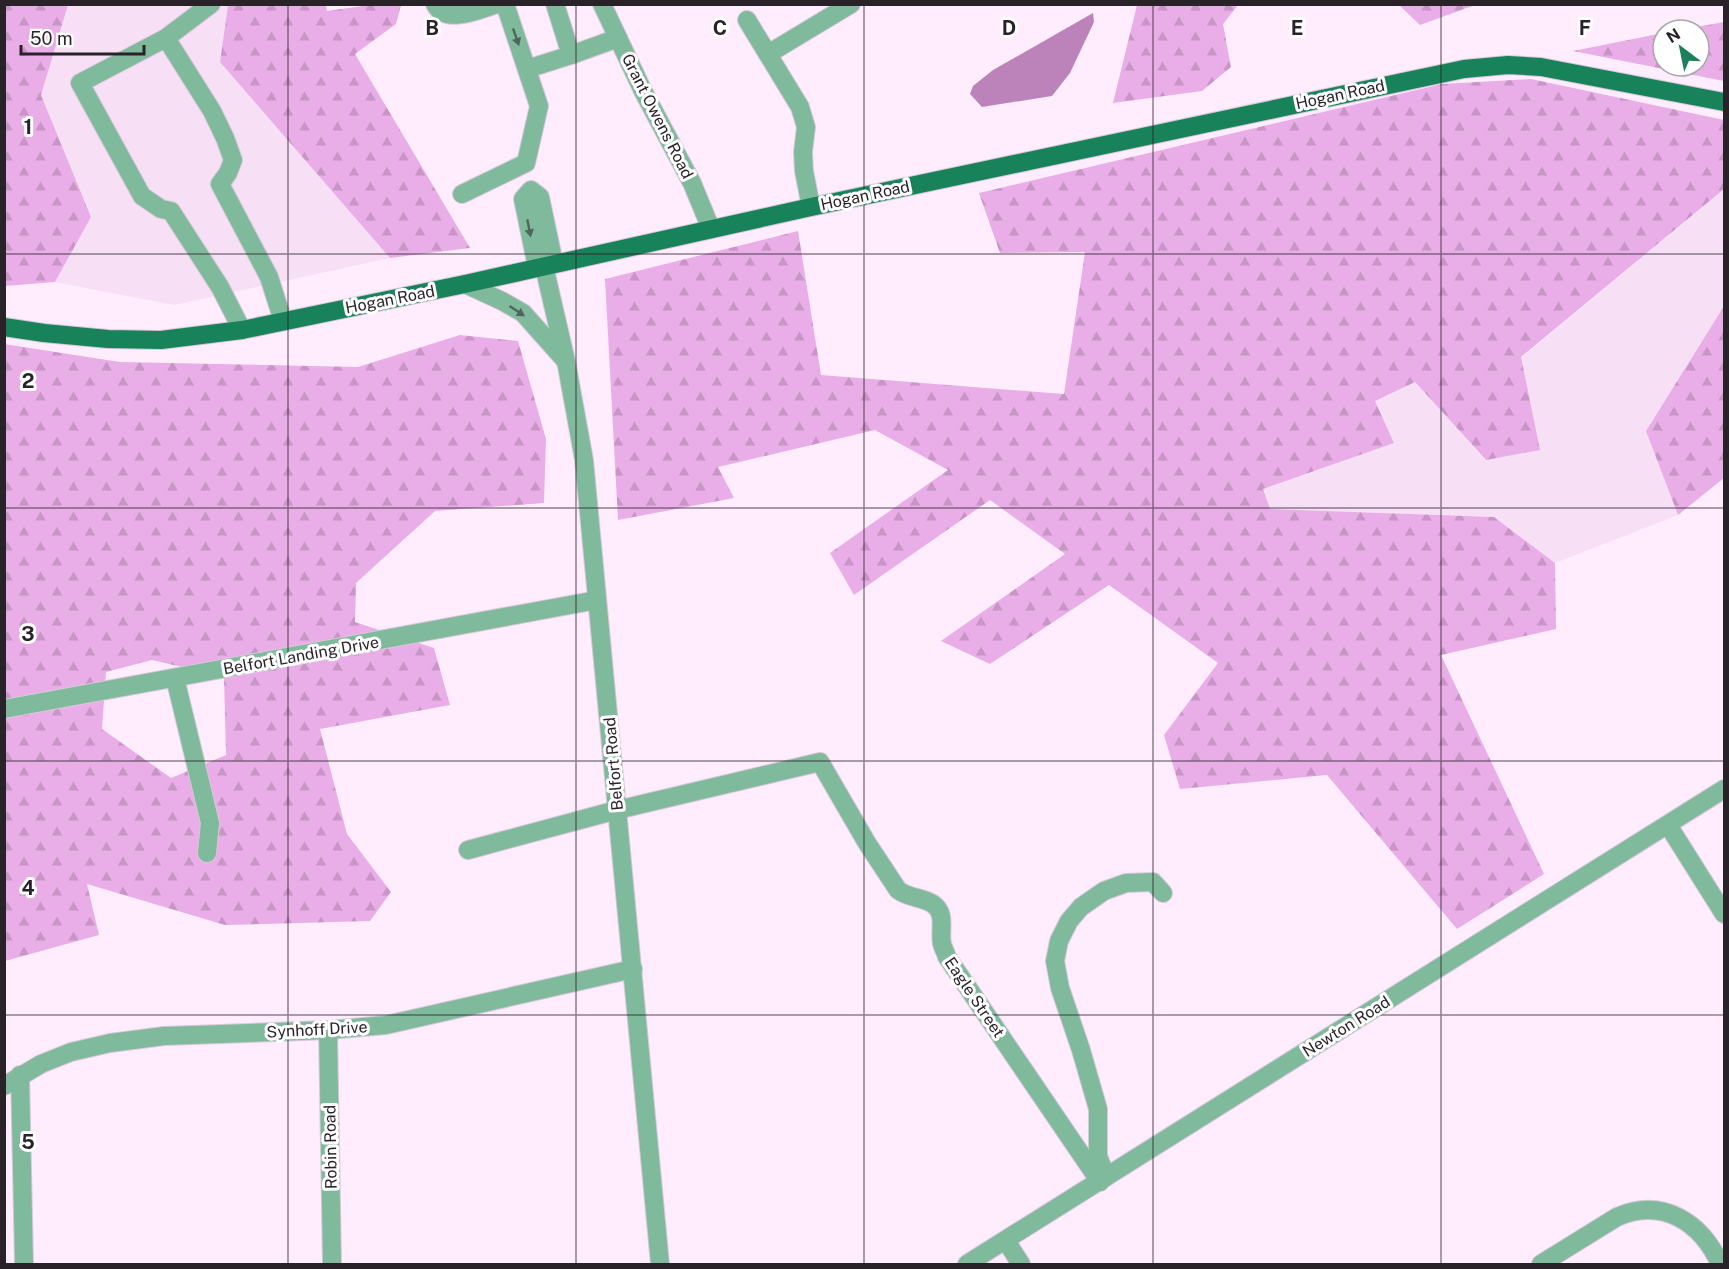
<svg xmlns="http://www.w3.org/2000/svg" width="1729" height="1269" font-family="'Public Sans',sans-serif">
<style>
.built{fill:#f7dff6}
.forest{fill:url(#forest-firs);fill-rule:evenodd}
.water{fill:#bc83bb}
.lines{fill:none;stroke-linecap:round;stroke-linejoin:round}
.minor-casing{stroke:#d8c8d8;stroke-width:20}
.major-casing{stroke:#d8c8d8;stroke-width:20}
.minor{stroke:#80ba9d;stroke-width:18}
.major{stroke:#18825b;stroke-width:18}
.oneway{fill:#50665d}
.grid{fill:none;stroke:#292229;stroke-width:1.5;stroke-opacity:0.55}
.labels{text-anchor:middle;stroke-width:6;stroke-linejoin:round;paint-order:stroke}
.street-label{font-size:16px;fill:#292229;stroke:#fff}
.grid-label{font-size:20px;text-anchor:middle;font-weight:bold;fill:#292229;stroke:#fff;stroke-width:6;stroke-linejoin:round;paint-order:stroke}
</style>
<defs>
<pattern id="forest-firs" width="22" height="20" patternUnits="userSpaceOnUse" patternTransform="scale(1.5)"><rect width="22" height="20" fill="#e9aee7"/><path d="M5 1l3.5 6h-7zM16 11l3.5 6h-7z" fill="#c895c6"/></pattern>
</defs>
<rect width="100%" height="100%" fill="#ffedfe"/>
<!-- built -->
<g class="built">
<path d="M 68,5 L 228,5 L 220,62 L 390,258 L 174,305 L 55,282 L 91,217 L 41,95 Z"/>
<path d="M 1724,189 L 1724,306 L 1646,431 L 1678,515 L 1555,563 L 1494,517 L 1270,509 L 1262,489 L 1394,443 L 1375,401 L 1415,382 L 1485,460 L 1521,358 Z"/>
</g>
<!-- forest -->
<g class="forest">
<path d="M 5,4 L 68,5 L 41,95 L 91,217 L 55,282 L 5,286 Z"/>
<path d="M 228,5 L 326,5 L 327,11 L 370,5 L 401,5 L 396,24 L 355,54 L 470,248 L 390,258 L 220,62 Z"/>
<path d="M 1137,5 L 1238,5 L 1223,24 L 1231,67 L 1202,91 L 1113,103 Z"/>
<path d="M 1399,5 L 1475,5 L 1420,25 Z"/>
<path d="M 1724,22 L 1724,81 L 1573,51 L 1663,33 L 1663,66 L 1699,66 L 1699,30 L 1680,30 Z"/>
<path d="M 1531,79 L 1724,120 L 1724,189 L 1521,357 L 1540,450 L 1486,460 L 1415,382 L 1375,401 L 1394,443 L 1263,489 L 1270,509 L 1494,517 L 1555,563 L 1556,629 L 1441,655 L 1544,874 L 1457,929 L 1327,775 L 1180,789 L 1164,735 L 1218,663 L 1109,585 L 990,664 L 941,641 L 1065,554 L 990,500 L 854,595 L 830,553 L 948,470 L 875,430 L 718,467 L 734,498 L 618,520 L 605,279 L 798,231 L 821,375 L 1064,394 L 1085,252 L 1000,253 L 979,193 L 1442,84 Z"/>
<path d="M 1724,306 L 1724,478 L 1678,515 L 1646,431 Z"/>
<path d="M 460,335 L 518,341 L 546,439 L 544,503 L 435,511 L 356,583 L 355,622 L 434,648 L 450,705 L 320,729 L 347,834 L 391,892 L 370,921 L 225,925 L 87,884 L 99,935 L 5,961 L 4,344 L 120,362 L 358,367 ZM 152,660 L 224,677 L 226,755 L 171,778 L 102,729 L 106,672 Z"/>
</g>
<!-- water -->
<path class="water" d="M 1093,13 L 1094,22 L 1070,73 L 1052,96 L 982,107 L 970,94 L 973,86 L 993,70 Z"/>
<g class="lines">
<defs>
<g id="minor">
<path d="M 435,4 C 446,25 479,10 497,4"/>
<path d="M 555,4 L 571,55 L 618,38"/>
<path d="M 602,4 L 643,91 L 692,183 L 711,229"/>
<path d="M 747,20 L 800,107 L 806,127 L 803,152 L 804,171 L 811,207"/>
<path d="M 166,38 L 211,4"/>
<path d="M 768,54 L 851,4"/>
<path d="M 527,69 L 571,55"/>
<path d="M 462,194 L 526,163 L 539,106 L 505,4"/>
<path d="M 544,266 L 566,361 L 584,460 L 660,1264"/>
<path d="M 537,267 L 523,199 L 531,190 L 540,197 L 554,263"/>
<path d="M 465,284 L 502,301 L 523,313 L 565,360"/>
<path d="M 242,330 L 220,287 L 171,211 L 161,209 L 142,196 L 80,83 L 166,38 L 212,111 L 225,138 L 233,160 L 228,173 L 220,184 L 269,277 L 283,321"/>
<path d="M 175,678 L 210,823 L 207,853"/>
<path d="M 4,709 L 597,600"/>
<path d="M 1668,825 L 1724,914"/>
<path d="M 468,850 L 617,810 L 820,762 L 867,843 L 898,890 C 908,898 922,897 933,904 C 947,914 939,930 942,944 C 943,948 946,953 947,957 L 1100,1182"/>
<path d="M 328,1030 L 332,1264"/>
<path d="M 20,1075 L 24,1264"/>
<path d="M 4,1086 L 41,1064 L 71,1052 L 110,1043 L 164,1036 L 328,1030 L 386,1025 L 633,969"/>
<path d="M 1106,1177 L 1098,1156 L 1098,1109 L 1081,1050 L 1060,988 L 1055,961 L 1059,941 L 1069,921 L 1081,907 L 1104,891 L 1126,883 L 1153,882 L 1163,893"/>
<path d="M 1006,1241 L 1021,1264"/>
<path d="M 967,1264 L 1724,789"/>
<path d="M 1541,1264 L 1617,1217 C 1662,1197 1701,1222 1720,1264"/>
</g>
<path id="major" d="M 4,327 L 44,333 L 108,339 L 161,340 L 242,330 L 465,284 L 811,207 L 1464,69 L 1508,65 L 1541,67 L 1724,102"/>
</defs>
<!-- minor casing -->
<use href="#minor" class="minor-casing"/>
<!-- major casing -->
<use href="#major" class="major-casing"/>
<!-- minor -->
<use href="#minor" class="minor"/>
<!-- major -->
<use href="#major" class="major"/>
</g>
<!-- one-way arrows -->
<defs><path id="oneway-solid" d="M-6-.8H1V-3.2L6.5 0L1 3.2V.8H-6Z" transform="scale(1.5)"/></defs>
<g class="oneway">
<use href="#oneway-solid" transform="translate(516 37) rotate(71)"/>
<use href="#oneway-solid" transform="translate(529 228) rotate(79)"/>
<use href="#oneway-solid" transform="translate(517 311) rotate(34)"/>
</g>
<!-- grid -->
<path class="grid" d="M 288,4 L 288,1264M 576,4 L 576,1264M 864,4 L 864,1264M 1153,4 L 1153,1264M 1441,4 L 1441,1264M 4,254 L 1724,254M 4,508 L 1724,508M 4,761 L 1724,761M 4,1015 L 1724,1015"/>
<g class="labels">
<!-- street labels -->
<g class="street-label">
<text transform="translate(1340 94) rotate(-12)" y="6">Hogan Road</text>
<text transform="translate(658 116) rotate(63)" y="6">Grant Owens Road</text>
<text transform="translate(865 195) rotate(-12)" y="6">Hogan Road</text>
<text transform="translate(390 299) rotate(-11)" y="6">Hogan Road</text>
<text transform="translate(301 655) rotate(-10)" y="6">Belfort Landing Drive</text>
<text transform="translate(613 764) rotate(-95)" y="6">Belfort Road</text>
<text transform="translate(975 997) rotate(56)" y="6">Eagle Street</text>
<text transform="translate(1346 1026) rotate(-32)" y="6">Newton Road</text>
<text transform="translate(317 1029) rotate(-3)" y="6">Synhoff Drive</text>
<text transform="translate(330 1147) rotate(-91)" y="6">Robin Road</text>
</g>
</g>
<g class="grid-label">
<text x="432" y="35">B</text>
<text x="720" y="35">C</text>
<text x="1009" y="35">D</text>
<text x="1297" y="35">E</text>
<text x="1585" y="35">F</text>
<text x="28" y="134">1</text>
<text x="28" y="388">2</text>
<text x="28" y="641">3</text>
<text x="28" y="895">4</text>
<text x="28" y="1149">5</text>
</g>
<!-- border -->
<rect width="1729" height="1269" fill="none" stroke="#292229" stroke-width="12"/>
<!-- north arrow -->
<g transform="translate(1681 48) rotate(328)"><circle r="28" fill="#ffffff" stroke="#a9a7a9" stroke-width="1.5"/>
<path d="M0-4.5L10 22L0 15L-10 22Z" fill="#1a815b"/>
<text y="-9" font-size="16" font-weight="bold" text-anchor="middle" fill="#292229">N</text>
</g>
<!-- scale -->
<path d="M21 45v9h123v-9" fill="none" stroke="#292229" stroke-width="3"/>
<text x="30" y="45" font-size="18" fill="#292229" stroke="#ffffff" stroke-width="4.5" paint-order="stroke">50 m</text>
</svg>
